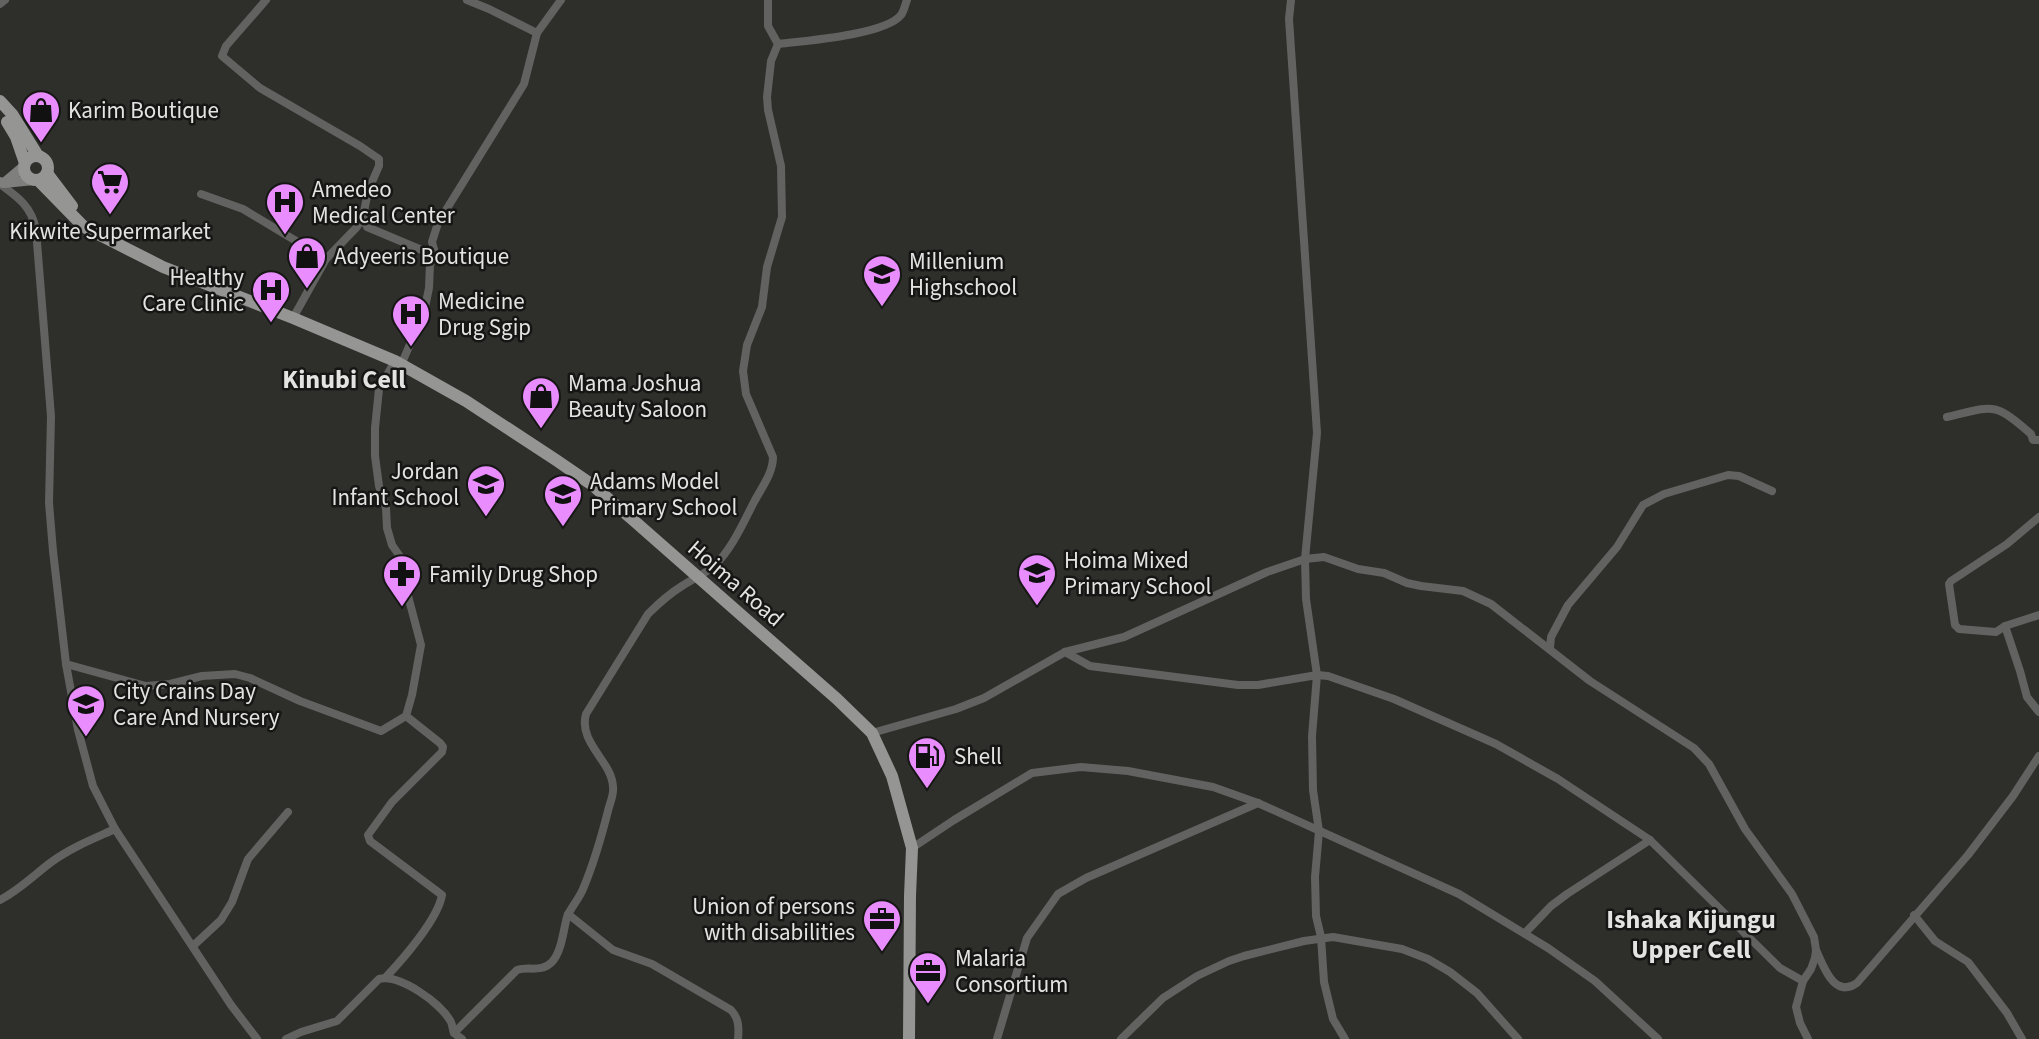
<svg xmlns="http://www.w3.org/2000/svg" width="2039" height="1039" font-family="'Source Sans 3',sans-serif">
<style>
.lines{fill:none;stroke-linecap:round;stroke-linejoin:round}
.minor{stroke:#626261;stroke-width:8}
.secondary{stroke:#7f7f7d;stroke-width:10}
.primary{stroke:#959693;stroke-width:12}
.labels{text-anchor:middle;stroke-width:5;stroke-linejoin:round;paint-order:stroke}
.poi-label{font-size:23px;fill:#e3e3e1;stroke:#161615;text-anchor:start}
.street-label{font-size:23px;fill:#e3e3e1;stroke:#161615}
.quarter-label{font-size:26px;font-weight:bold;fill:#e3e3e1;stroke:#161615}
</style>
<rect width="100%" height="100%" fill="#2e2e2b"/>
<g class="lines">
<!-- minor -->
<g class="minor">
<path d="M 266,0 L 226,46 L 222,56 L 260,88 L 360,146 L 379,159 L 379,166 L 368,191 L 363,217"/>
<path d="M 467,0 L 489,9 L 537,33"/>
<path d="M 1291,0 L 1289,19 L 1317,433 L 1305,559 L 1306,599 L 1317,675 L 1312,736 L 1313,790 L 1319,831 L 1315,877 L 1316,916 L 1321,937 L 1324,982 L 1333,1019 L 1345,1039"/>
<path d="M 0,4 L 5,0"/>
<path d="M 778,44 C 804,41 885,35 901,15 C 904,11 905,5 907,0"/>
<path d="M 0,184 C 18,197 32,207 36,230 L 51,416 L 49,503 L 53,551 L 66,664 L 78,730 L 93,786 L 115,829 L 231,1005 L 257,1039"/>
<path d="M 201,194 L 243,209 L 326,259"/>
<path d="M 293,318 L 326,259 L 356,228 L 363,217 L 367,227 L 436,256"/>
<path d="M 401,365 L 424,312 L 429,288 L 430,264 L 436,256 L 432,242 L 438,223 L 524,84 L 537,33 L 561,0"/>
<path d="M 1947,417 C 1994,406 1993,401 2031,434 L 2033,440 L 2039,440"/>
<path d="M 2039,517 L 2007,544 L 1951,581 L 1949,584 L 1955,625 L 1959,629 L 1996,632 L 2005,626 L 2039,615"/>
<path d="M 2005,626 L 2020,671 L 2027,697 L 2039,712"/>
<path d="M 1550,648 L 1551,637 L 1568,605 L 1617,547 L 1643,505 L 1664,494 L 1728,475 L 1739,476 L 1772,491"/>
<path d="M 1065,652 L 1090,666 L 1238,685 L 1258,685 L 1317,675 L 1328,676 L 1394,699 L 1496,744 L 1558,779 L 1650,840 L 1780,968 L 1803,981"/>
<path d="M 66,664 L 146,686 L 170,684 L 202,676 L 235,674 L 250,678 L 300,701 L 381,731 L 406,716 L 412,695 L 421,645 L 403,577 L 401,558 L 392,545 L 387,528 L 386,508 L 379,486 L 375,456 L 375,428 L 379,389 L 395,361"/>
<path d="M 872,733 L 956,709 L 984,698 L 1065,652 L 1124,637 L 1267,572 L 1305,559 L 1324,557 L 1358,569 L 1384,573 L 1407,583 L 1421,586 L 1463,591 L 1491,604 L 1590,681 L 1694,748 L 1709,764 L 1745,829 L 1792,894 L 1814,937 L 1816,950 L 1815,958 L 1811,969 L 1803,981 L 1796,1007 L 1800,1023 L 1808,1039"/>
<path d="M 912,848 L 954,820 L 1032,773 L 1081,767 L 1128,771 L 1213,787 L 1258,803 L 1459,894 L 1548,948 L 1595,981 L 1658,1039"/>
<path d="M 0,900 C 19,890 33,876 50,863 C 70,848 93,839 115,829"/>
<path d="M 568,914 L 613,950 L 652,964 L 731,1010 C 739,1018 739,1028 738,1039"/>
<path d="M 1914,915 L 1935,941 L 1968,962 L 2007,1013 L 2022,1039"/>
<path d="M 1525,933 L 1551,906 L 1567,894 L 1650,840"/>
<path d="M 193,946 L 221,920 L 232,902 L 248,859 L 288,812"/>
<path d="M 1816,950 C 1824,967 1834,999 1857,983 L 1968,855 L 2013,796 L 2039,756"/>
<path d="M 386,977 C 403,959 438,919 442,895 L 370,841 L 368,835 L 392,802 L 442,752 L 443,747 L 440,743 L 406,716"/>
<path d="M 454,1033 L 517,970 C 529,966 541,973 552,962 C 562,951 563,931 567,917 C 571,907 579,899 583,889 C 594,863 602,835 609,807 C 611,801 614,793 613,787 C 612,761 578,743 586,714 L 648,614 C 658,604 669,594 682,586 C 693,579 703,575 714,566 C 732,549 743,523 754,502 C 762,487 773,473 773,457 L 746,394 L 743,371 L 747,345 L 762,307 L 767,267 L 782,217 L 781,166 L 768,110 L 767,97 L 771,61 L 778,44 L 768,26 L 768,0"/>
<path d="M 286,1039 L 301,1032 L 337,1021 L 379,979 C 400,974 441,1003 451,1022 C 452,1024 453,1031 454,1033 L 462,1039"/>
<path d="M 997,1039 L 1027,938 L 1058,894 L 1086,878 L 1258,803"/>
<path d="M 1121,1039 L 1163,998 L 1197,976 L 1229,961 L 1244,956 L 1304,941 L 1333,937 L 1402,949 L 1428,959 L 1450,972 L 1477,993 L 1518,1039"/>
</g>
<!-- secondary -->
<g class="secondary">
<path d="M 0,182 L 4,183 L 34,180"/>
<path d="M 4,183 L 24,166"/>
</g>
<!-- primary -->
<g class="primary">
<path d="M 0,101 L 12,114 L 38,156"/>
<path d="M 7,122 L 16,137 L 25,163"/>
<circle cx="36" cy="168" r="12"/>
<path d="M 47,173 L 72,206"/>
<path d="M 38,180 L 84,227 L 163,267 L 293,318 L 395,361 L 466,401 L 556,460 L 591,484 L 632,519 L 837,699 L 872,733 L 892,776 L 912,848 L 910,896 L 909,1039"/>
</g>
</g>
<!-- icons -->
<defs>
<symbol id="shop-pin" viewBox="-11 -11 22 30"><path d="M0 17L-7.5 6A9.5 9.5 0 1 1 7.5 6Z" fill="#e98dfe" stroke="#161615"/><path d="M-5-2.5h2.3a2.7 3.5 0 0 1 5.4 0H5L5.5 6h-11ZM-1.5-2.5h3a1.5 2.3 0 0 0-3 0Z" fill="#111"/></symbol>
<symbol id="supermarket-pin" viewBox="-11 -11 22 30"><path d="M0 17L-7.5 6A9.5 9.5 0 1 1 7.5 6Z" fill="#e98dfe" stroke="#161615"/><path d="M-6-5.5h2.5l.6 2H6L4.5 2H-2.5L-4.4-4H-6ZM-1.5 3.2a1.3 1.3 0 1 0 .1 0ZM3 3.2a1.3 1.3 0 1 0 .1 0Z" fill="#111"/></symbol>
<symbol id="hospital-pin" viewBox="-11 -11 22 30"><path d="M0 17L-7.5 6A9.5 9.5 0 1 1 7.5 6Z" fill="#e98dfe" stroke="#161615"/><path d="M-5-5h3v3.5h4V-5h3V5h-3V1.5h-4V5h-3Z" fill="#111"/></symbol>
<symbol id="school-pin" viewBox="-11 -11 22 30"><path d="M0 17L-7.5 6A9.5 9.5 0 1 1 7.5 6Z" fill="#e98dfe" stroke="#161615"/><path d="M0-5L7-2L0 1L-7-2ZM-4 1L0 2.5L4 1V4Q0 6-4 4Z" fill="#111"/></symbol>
<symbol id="pharmacy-pin" viewBox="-11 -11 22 30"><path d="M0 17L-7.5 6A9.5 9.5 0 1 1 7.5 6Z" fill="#e98dfe" stroke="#161615"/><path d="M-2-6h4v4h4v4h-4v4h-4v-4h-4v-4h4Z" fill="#111"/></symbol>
<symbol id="fuel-pin" viewBox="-11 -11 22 30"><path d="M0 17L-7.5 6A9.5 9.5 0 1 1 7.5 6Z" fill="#e98dfe" stroke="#161615"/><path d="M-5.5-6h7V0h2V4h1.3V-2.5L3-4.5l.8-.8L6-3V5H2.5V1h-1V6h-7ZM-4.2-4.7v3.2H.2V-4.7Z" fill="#111"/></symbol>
<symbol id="office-pin" viewBox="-11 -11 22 30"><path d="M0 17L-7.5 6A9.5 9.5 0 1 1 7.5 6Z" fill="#e98dfe" stroke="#161615"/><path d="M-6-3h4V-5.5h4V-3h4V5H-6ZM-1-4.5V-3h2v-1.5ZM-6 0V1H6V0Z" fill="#111"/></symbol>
</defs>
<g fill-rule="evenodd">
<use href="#shop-pin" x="19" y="88" width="44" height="60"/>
<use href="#supermarket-pin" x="88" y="160" width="44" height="60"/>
<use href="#hospital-pin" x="263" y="180" width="44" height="60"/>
<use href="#shop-pin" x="285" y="234" width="44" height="60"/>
<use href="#school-pin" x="860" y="252" width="44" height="60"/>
<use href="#hospital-pin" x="249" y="268" width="44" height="60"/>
<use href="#hospital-pin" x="389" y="292" width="44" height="60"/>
<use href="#shop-pin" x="519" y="374" width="44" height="60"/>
<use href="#school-pin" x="464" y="462" width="44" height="60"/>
<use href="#school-pin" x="541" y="472" width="44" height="60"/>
<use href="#school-pin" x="1015" y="551" width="44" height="60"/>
<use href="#pharmacy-pin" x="380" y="552" width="44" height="60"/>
<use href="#school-pin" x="64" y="682" width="44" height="60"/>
<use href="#fuel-pin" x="905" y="734" width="44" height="60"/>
<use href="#office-pin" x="860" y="897" width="44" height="60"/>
<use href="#office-pin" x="906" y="949" width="44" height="60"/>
</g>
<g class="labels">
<!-- poi labels -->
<g class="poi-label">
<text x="68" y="118">Karim Boutique</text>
<text x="312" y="197">Amedeo<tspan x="312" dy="26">Medical Center</tspan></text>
<text x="110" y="239" text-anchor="middle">Kikwite Supermarket</text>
<text x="334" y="264">Adyeeris Boutique</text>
<text x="909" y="269">Millenium<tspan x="909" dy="26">Highschool</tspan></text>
<text x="244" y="285" text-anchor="end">Healthy<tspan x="244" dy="26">Care Clinic</tspan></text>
<text x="438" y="309">Medicine<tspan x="438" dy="26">Drug Sgip</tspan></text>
<text x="568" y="391">Mama Joshua<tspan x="568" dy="26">Beauty Saloon</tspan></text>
<text x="459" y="479" text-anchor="end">Jordan<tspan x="459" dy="26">Infant School</tspan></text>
<text x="590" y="489">Adams Model<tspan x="590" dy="26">Primary School</tspan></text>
<text x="1064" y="568">Hoima Mixed<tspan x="1064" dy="26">Primary School</tspan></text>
<text x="429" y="582">Family Drug Shop</text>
<text x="113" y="699">City Crains Day<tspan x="113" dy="26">Care And Nursery</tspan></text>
<text x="954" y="764">Shell</text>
<text x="855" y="914" text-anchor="end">Union of persons<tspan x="855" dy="26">with disabilities</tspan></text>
<text x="955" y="966">Malaria<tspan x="955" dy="26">Consortium</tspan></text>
</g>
<!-- street labels -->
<g class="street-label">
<text transform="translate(736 583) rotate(41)" y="8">Hoima Road</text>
</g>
<!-- quarter labels -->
<g class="quarter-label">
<text x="344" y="388">Kinubi Cell</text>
<text x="1691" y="928">Ishaka Kijungu<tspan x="1691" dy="30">Upper Cell</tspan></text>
</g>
</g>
</svg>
